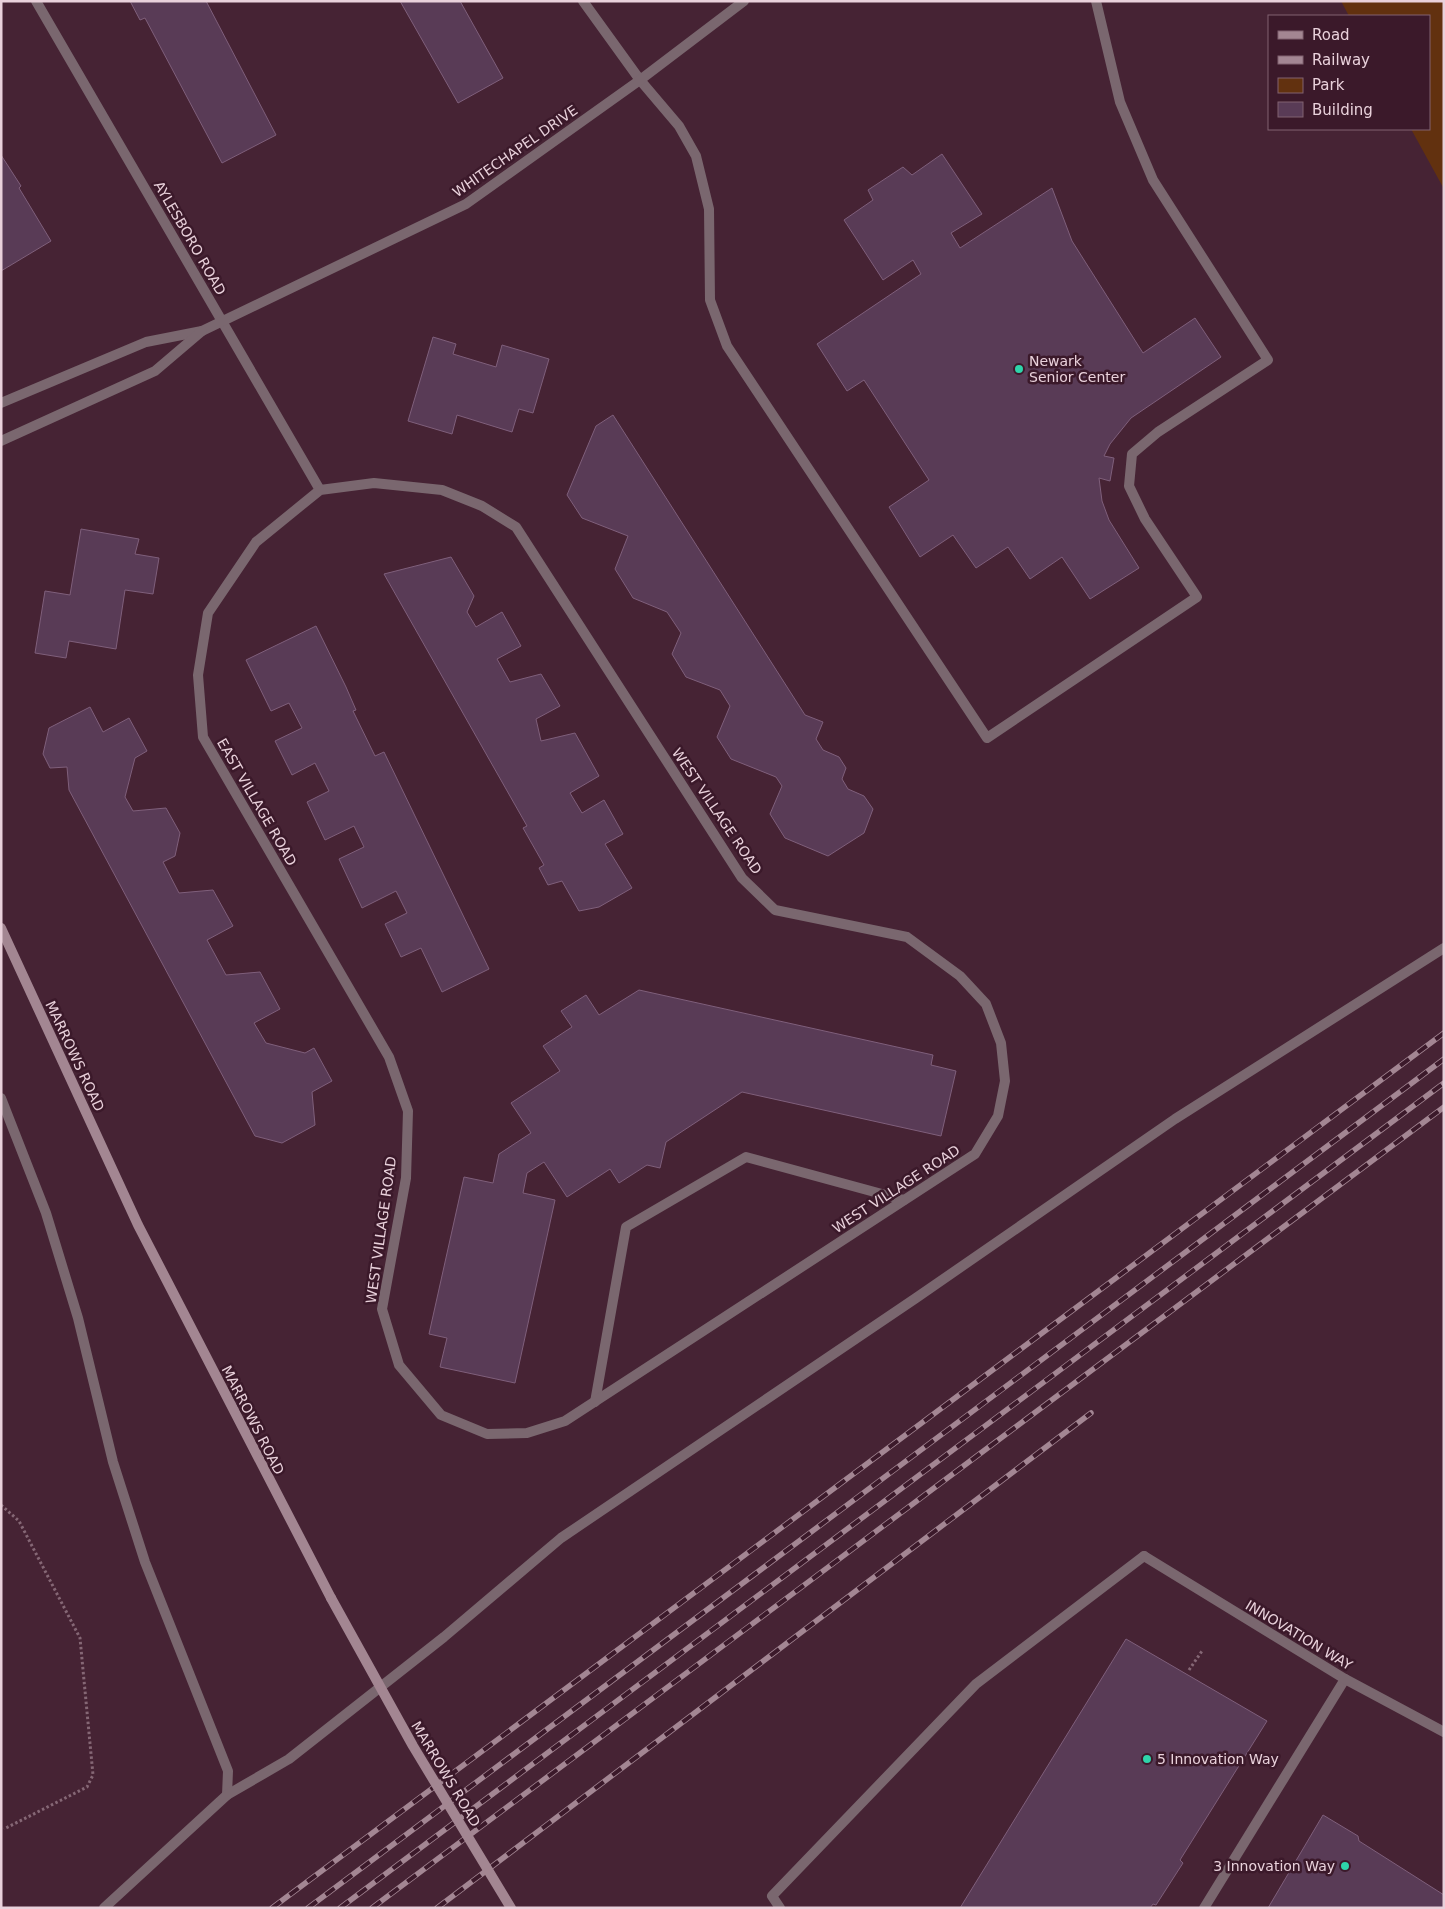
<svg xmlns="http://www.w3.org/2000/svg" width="1445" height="1909" font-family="'DejaVu Sans',sans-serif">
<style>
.green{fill:#62310f}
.building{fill:#593b56;stroke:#7f5f7b}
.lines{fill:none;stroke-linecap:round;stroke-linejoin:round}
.path{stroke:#856775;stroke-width:3;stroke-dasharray:2.5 2.5;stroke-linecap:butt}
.lane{stroke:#7a676f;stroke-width:10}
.street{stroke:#7a676f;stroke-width:10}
.secondary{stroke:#a38692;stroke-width:10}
.rail-casing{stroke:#a38693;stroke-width:5.5}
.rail{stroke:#3b192a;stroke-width:4;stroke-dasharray:11;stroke-linecap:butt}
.secondary-bridge{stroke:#a38692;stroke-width:10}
.poi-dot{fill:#2ed4aa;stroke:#3b192a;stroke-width:2}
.labels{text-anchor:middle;stroke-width:5;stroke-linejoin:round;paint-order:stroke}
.street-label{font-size:14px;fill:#e9d1db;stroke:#3b192a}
.poi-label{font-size:14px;fill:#e9d1db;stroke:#3b192a;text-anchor:start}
</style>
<rect width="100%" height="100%" fill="#462334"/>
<!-- green -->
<path class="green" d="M 1341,1 L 1444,1 L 1444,189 L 1411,129 L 1429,129 L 1429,16 L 1349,16 Z"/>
<!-- building -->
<g class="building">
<path d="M 130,1 L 206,1 L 276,135 L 222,163 L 145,18 L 140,20 Z"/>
<path d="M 400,1 L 460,1 L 503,78 L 458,103 Z"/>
<path d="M 942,154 L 982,214 L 951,233 L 960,248 L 1052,188 L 1072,241 L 1143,353 L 1195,318 L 1221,357 L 1131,418 L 1110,444 L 1104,456 L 1114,458 L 1110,481 L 1099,478 L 1102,501 L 1109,520 L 1139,568 L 1090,599 L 1062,557 L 1030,579 L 1008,547 L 976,568 L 953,535 L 920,557 L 889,507 L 929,480 L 864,380 L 847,391 L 817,344 L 921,274 L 913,260 L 883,280 L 844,220 L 873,200 L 868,190 L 903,167 L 912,175 Z"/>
<path d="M 1,155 L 21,186 L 19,188 L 51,241 L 1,271 Z"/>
<path d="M 433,337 L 456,344 L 453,354 L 496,367 L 502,345 L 549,359 L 533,413 L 519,409 L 512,432 L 457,415 L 452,434 L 408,421 Z"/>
<path d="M 613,415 L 805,715 L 823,722 L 816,739 L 823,750 L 839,757 L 846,768 L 842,779 L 848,789 L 864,796 L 873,809 L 864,833 L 828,856 L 785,838 L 770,814 L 782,786 L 776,777 L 731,759 L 717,737 L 730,706 L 720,690 L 686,677 L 672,654 L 681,633 L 667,612 L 633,598 L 615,569 L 628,536 L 582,518 L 567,495 L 596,426 Z"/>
<path d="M 81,529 L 139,539 L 135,554 L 159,558 L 153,594 L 125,590 L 116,649 L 69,641 L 66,658 L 35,653 L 45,591 L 70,595 Z"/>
<path d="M 451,557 L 474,596 L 467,612 L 476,627 L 502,612 L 521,646 L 497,659 L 510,682 L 541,674 L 560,706 L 536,719 L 541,741 L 575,733 L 599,776 L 570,793 L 582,813 L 604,800 L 623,834 L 605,844 L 632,888 L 599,907 L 579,911 L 562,881 L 548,885 L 539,868 L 544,865 L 523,828 L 527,826 L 384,574 Z"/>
<path d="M 316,626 L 346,687 L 356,710 L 353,711 L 375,756 L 384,752 L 489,969 L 442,992 L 421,948 L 401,957 L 385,924 L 407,913 L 396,891 L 362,908 L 339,859 L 364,847 L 354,826 L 325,840 L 307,802 L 329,791 L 315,763 L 292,775 L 275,741 L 302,728 L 289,703 L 271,711 L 246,660 Z"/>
<path d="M 90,707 L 103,732 L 129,718 L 147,751 L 135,758 L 125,797 L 133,811 L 166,808 L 180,833 L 175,856 L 163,862 L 179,893 L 213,890 L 233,926 L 207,940 L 226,975 L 260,972 L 280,1009 L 254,1023 L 266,1043 L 305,1053 L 314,1048 L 332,1081 L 312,1092 L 315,1125 L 282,1143 L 255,1136 L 69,790 L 67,767 L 50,768 L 43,754 L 49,728 Z"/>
<path d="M 639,990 L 933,1055 L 931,1065 L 956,1071 L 941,1136 L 742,1092 L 666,1142 L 660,1168 L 647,1165 L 619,1183 L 610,1169 L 567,1197 L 544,1162 L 527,1173 L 523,1193 L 555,1200 L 515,1383 L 440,1367 L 447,1338 L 429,1334 L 464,1177 L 493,1183 L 499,1154 L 531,1133 L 511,1103 L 560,1071 L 543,1046 L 572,1027 L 561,1011 L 586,995 L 599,1015 Z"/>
<path d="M 1126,1639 L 1267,1721 L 1180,1860 L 1183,1863 L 1156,1905 L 1153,1904 L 1150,1908 L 960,1908 Z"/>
<path d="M 1323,1815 L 1358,1836 L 1359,1841 L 1444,1895 L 1444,1908 L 1268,1908 Z"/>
</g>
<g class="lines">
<!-- path -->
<g class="path">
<path d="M 1,1505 L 19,1521 L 80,1638 L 93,1775 L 87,1787 L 4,1829"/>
<path d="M 1189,1670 L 1202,1651"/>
</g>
<!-- lane -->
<g class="lane">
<path d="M 640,80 L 679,126 L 696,156 L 709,209 L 710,300 L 727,346 L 987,738 L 1197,597 L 1145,519 L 1129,486 L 1132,454 L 1158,432 L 1268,360 L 1153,180 L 1120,102 L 1096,1"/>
<path d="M 1,1098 L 46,1213 L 78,1318 L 113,1462 L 145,1562 L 228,1771 L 227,1795"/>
<path d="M 595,1402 L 626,1227 L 746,1157 L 904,1200"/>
<path d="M 104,1908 L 227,1795 L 289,1759 L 444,1637 L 561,1538 L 916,1298 L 1175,1119 L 1444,948"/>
<path d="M 780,1908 L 772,1896 L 976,1684 L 1144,1556"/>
<path d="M 1204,1908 L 1345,1679"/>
</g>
<!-- street -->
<g class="street">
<path d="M 36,1 L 320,490"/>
<path d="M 583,1 L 640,80"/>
<path d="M 1,403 L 146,342 L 202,331 L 466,204 L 640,80 L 744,1"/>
<path d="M 1,441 L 155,371 L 202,331"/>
<path d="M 374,483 L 442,490 L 482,506 L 516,527 L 742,878 L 775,910 L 907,937 L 960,976 L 986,1004 L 1001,1043 L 1005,1081 L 998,1116 L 975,1154 L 565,1421 L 527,1433 L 487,1434 L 441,1415 L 399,1365 L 382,1309 L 406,1178 L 408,1111 L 389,1057 L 203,737 L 198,675 L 208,613 L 256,542 L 320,490 Z"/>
<path d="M 1144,1556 L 1345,1679 L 1444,1732"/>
</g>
<!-- secondary -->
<path class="secondary" d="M 1,928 L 138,1225 L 331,1598"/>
<defs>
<g id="rail">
<path d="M 272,1908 L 1444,1033"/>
<path d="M 308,1908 L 1444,1059"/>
<path d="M 340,1908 L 1444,1083"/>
<path d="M 372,1908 L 1444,1107"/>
<path d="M 437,1908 L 1091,1413"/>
</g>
</defs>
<!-- rail casing -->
<use href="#rail" class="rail-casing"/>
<!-- rail -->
<use href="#rail" class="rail"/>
<!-- secondary-bridge -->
<path class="secondary-bridge" d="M 331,1598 L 413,1746 L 511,1908"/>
</g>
<!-- markers -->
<g class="poi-dot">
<circle cx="1019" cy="369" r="5"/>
<circle cx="1147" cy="1759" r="5"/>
<circle cx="1345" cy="1866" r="5"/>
</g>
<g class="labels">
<!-- street labels -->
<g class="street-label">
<text transform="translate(515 151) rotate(-35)" y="5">WHITECHAPEL DRIVE</text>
<text transform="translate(190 238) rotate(60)" y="5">AYLESBORO ROAD</text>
<text transform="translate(257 802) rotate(60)" y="5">EAST VILLAGE ROAD</text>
<text transform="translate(717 811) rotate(56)" y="5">WEST VILLAGE ROAD</text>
<text transform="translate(75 1056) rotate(65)" y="5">MARROWS ROAD</text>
<text transform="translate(896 1189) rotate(-33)" y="5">WEST VILLAGE ROAD</text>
<text transform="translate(381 1230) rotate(-82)" y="5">WEST VILLAGE ROAD</text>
<text transform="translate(253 1420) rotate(63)" y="5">MARROWS ROAD</text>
<text transform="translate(1299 1635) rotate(31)" y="5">INNOVATION WAY</text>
<text transform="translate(446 1774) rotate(59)" y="5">MARROWS ROAD</text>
</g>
<!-- poi labels -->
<g class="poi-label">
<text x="1029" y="366">Newark<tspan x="1029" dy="16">Senior Center</tspan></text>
<text x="1157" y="1764">5 Innovation Way</text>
<text x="1335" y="1871" text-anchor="end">3 Innovation Way</text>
</g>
</g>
<!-- border -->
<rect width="1445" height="1909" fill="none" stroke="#e9d1db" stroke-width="5"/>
<!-- legend -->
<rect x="1268" y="15" width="162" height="115" fill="#3b192a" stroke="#816371"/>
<rect x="1278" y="31" width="25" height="8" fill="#a38692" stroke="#816371"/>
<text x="1312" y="40" font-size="15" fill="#e9d1db">Road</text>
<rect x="1278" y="56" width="25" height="8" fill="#a38693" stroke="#816371"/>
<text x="1312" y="65" font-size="15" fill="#e9d1db">Railway</text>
<rect x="1278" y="78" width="25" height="15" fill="#62310f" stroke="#816371"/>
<text x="1312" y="90" font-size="15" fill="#e9d1db">Park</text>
<rect x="1278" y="102" width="25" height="15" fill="#593b56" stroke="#816371"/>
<text x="1312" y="115" font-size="15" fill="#e9d1db">Building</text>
</svg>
